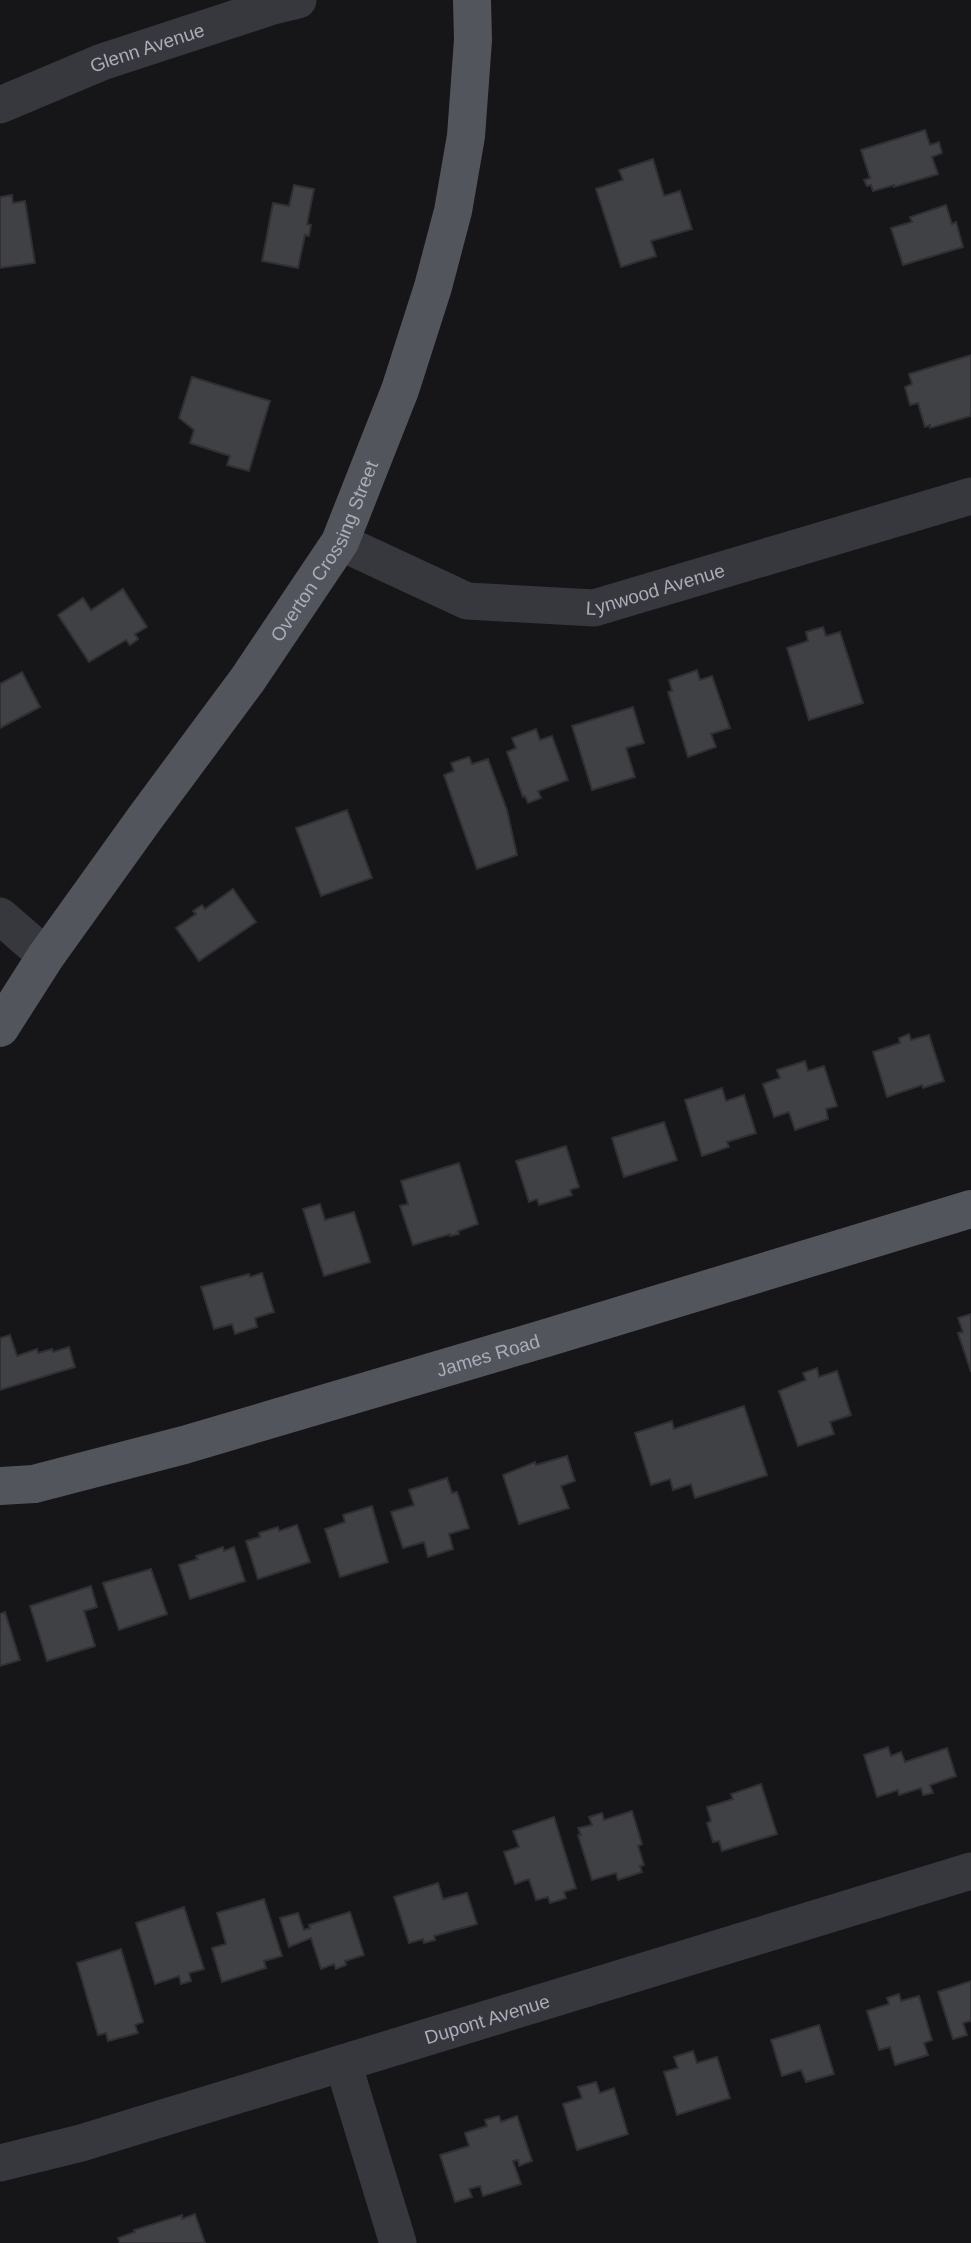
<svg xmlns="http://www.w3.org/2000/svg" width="971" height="2243" font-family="Helvetica,sans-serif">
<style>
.building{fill:#404145;stroke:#303034;stroke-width:2}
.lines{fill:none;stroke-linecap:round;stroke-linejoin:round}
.minor{stroke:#37383d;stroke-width:37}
.major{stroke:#53555c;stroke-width:38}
.labels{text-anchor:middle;stroke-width:6;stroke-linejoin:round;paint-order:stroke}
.street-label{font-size:19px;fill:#a8adb8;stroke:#111113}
</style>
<rect width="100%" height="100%" fill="#161618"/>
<!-- building -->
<g class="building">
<path d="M 925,130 L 930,145 L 939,142 L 942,153 L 932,157 L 938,174 L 894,187 L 894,185 L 873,191 L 871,185 L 867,186 L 864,180 L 870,178 L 861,150 Z"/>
<path d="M 653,159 L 664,196 L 680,191 L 692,229 L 651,241 L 656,256 L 621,267 L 596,189 L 623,180 L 619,170 Z"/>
<path d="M 294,185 L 314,189 L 307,224 L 311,225 L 309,236 L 305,235 L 298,268 L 262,261 L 273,203 L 289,206 Z"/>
<path d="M 12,195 L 13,203 L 25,201 L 35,263 L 0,268 L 0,197 Z"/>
<path d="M 946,205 L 952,224 L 956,222 L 963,247 L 903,265 L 891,228 L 912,222 L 910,217 Z"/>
<path d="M 971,355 L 971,416 L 930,428 L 930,425 L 925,427 L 918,403 L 910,405 L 905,387 L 912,384 L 909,374 Z"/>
<path d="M 192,377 L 270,401 L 249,471 L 227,465 L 230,456 L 190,443 L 194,430 L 179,418 Z"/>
<path d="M 123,589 L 147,627 L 135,634 L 138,639 L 130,645 L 126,640 L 89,662 L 58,615 L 83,598 L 91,610 Z"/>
<path d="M 823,627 L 826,636 L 840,632 L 863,703 L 809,720 L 787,648 L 808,641 L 806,632 Z"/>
<path d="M 697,670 L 700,680 L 712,676 L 730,728 L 711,734 L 716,747 L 688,757 L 668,692 L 672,691 L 669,680 Z"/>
<path d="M 22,672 L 40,707 L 0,728 L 0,684 Z"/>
<path d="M 633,707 L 644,743 L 626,748 L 635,777 L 592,790 L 572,726 Z"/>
<path d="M 536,729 L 540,740 L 552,736 L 568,780 L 538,791 L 541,798 L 528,803 L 525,796 L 523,797 L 507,752 L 516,748 L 512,738 Z"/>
<path d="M 469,757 L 472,764 L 488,759 L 507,810 L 517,855 L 477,869 L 444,775 L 454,771 L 451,763 Z"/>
<path d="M 347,810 L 372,878 L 321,896 L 296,828 Z"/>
<path d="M 233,889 L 256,922 L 199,961 L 176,928 L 196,914 L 193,911 L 202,905 L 205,909 Z"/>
<path d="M 909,1034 L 911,1040 L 929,1035 L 944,1081 L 923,1088 L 922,1085 L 887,1097 L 873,1052 L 900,1043 L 899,1038 Z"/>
<path d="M 805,1061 L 808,1071 L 824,1066 L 837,1106 L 826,1109 L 828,1119 L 795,1130 L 789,1112 L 774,1117 L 763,1084 L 780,1078 L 777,1070 Z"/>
<path d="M 722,1088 L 726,1101 L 744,1095 L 756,1133 L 727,1142 L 729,1147 L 702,1156 L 685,1100 Z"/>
<path d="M 664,1122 L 677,1160 L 624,1177 L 612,1138 Z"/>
<path d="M 566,1146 L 579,1187 L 570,1190 L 572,1195 L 539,1205 L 537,1199 L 529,1202 L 516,1161 Z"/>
<path d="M 459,1163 L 478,1224 L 458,1231 L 459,1234 L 450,1236 L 450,1234 L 413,1245 L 400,1206 L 408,1204 L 401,1181 Z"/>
<path d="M 320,1204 L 325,1220 L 354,1212 L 370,1262 L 324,1276 L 303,1209 Z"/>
<path d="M 262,1273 L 274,1312 L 255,1318 L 257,1327 L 235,1334 L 232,1324 L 214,1329 L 201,1287 L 249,1274 L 250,1277 Z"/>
<path d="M 971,1314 L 971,1372 L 958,1333 L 963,1332 L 958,1318 Z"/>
<path d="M 10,1335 L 17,1356 L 37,1349 L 38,1353 L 52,1349 L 53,1352 L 69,1347 L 75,1367 L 0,1390 L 0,1338 Z"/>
<path d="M 817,1368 L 819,1377 L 837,1371 L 851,1415 L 830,1422 L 834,1434 L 798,1446 L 779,1391 L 806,1380 L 803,1373 Z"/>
<path d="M 744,1406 L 767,1475 L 695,1498 L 691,1484 L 673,1490 L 670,1479 L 651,1485 L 635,1433 L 672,1421 L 674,1429 Z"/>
<path d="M 567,1456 L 575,1481 L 561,1486 L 569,1508 L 519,1524 L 503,1475 L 535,1462 L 536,1465 Z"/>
<path d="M 447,1478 L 452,1493 L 457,1492 L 469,1528 L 449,1534 L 453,1549 L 428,1557 L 424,1542 L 403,1548 L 391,1512 L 414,1505 L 409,1490 Z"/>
<path d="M 372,1506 L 388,1562 L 340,1577 L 325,1529 L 345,1522 L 343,1515 Z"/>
<path d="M 297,1525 L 310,1562 L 258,1579 L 246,1541 L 260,1537 L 259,1533 L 278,1527 L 279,1531 Z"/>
<path d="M 223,1547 L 224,1551 L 234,1547 L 245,1581 L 190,1599 L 179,1565 L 198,1559 L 196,1556 Z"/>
<path d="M 151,1569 L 167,1614 L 119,1630 L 103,1583 Z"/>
<path d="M 91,1586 L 97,1607 L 84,1611 L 95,1646 L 47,1661 L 30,1606 Z"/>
<path d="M 5,1612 L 20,1660 L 0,1666 L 0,1614 Z"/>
<path d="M 888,1747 L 891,1756 L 901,1752 L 905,1762 L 947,1748 L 956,1776 L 930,1785 L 933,1793 L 923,1795 L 921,1788 L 899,1795 L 898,1790 L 877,1797 L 864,1755 Z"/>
<path d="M 761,1784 L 777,1834 L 722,1851 L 719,1841 L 713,1842 L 707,1823 L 711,1821 L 707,1807 L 733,1799 L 731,1794 Z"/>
<path d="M 632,1811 L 642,1844 L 638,1846 L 644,1865 L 640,1866 L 642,1872 L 618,1880 L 616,1873 L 592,1880 L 578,1835 L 581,1835 L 578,1828 L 592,1825 L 589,1817 L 602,1813 L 604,1820 Z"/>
<path d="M 554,1817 L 576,1888 L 564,1892 L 566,1898 L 550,1903 L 548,1897 L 536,1900 L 529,1879 L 515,1884 L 504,1852 L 519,1847 L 513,1831 Z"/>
<path d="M 438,1883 L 443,1899 L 467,1893 L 477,1924 L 434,1936 L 435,1940 L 424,1943 L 423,1939 L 409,1943 L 394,1897 Z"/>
<path d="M 264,1899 L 282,1956 L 264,1961 L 266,1968 L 222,1982 L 212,1948 L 226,1944 L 217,1913 Z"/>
<path d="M 184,1907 L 204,1969 L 189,1973 L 191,1981 L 181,1984 L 179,1976 L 155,1984 L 136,1923 Z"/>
<path d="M 350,1912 L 364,1955 L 345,1961 L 346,1965 L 336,1969 L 334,1964 L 321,1969 L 311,1938 L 289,1947 L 280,1918 L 298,1913 L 304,1930 L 310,1928 L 309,1925 Z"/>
<path d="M 121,1949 L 143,2022 L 135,2025 L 138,2033 L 108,2041 L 106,2033 L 98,2035 L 77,1963 Z"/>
<path d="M 971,1981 L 971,2021 L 963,2023 L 967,2035 L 953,2039 L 938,1992 Z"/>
<path d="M 899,1994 L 901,2001 L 919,1996 L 932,2040 L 924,2043 L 928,2055 L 895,2065 L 890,2047 L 879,2050 L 867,2011 L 889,2004 L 887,1998 Z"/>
<path d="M 819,2025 L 834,2074 L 806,2082 L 801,2070 L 782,2076 L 771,2040 Z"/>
<path d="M 693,2051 L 697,2063 L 717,2057 L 730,2098 L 677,2115 L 664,2072 L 678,2068 L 674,2057 Z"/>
<path d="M 596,2082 L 600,2093 L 614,2088 L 628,2134 L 577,2150 L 563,2104 L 582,2098 L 578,2087 Z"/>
<path d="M 499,2116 L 501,2122 L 517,2116 L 532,2161 L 519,2166 L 518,2160 L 513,2161 L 521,2184 L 483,2196 L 480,2186 L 469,2189 L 472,2197 L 455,2202 L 440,2155 L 469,2146 L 465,2133 L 487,2126 L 485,2120 Z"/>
<path d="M 195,2214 L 205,2243 L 120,2243 L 118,2238 L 135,2232 L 134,2230 L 182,2215 L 182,2219 Z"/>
</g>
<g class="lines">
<!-- minor -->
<g class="minor">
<path id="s1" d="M 0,105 L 102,62 L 273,6 L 298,0"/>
<path id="s2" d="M 340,542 L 467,601 L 594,608 L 971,496"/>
<path d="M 0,916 L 46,956"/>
<path d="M 343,2063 L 398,2243"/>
<path id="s3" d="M 0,2163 L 81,2143 L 971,1871"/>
</g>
<!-- major -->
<g class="major">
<path id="s4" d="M 0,1028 L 46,956 L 145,818 L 248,679 L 340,542 L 400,390 L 433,287 L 453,211 L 466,136 L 473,40 L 472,0"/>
<path id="s5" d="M 0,1486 L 34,1484 L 184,1445 L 546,1338 L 971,1209"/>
</g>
</g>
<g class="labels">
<!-- street labels -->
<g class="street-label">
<text dy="7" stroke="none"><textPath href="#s1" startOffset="158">Glenn Avenue</textPath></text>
<text dy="7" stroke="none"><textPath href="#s4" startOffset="578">Overton Crossing Street</textPath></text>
<text dy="7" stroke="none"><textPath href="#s2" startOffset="331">Lynwood Avenue</textPath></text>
<text dy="7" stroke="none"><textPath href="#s5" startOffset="506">James Road</textPath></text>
<text dy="7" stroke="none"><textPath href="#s3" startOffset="508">Dupont Avenue</textPath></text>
</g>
</g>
</svg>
